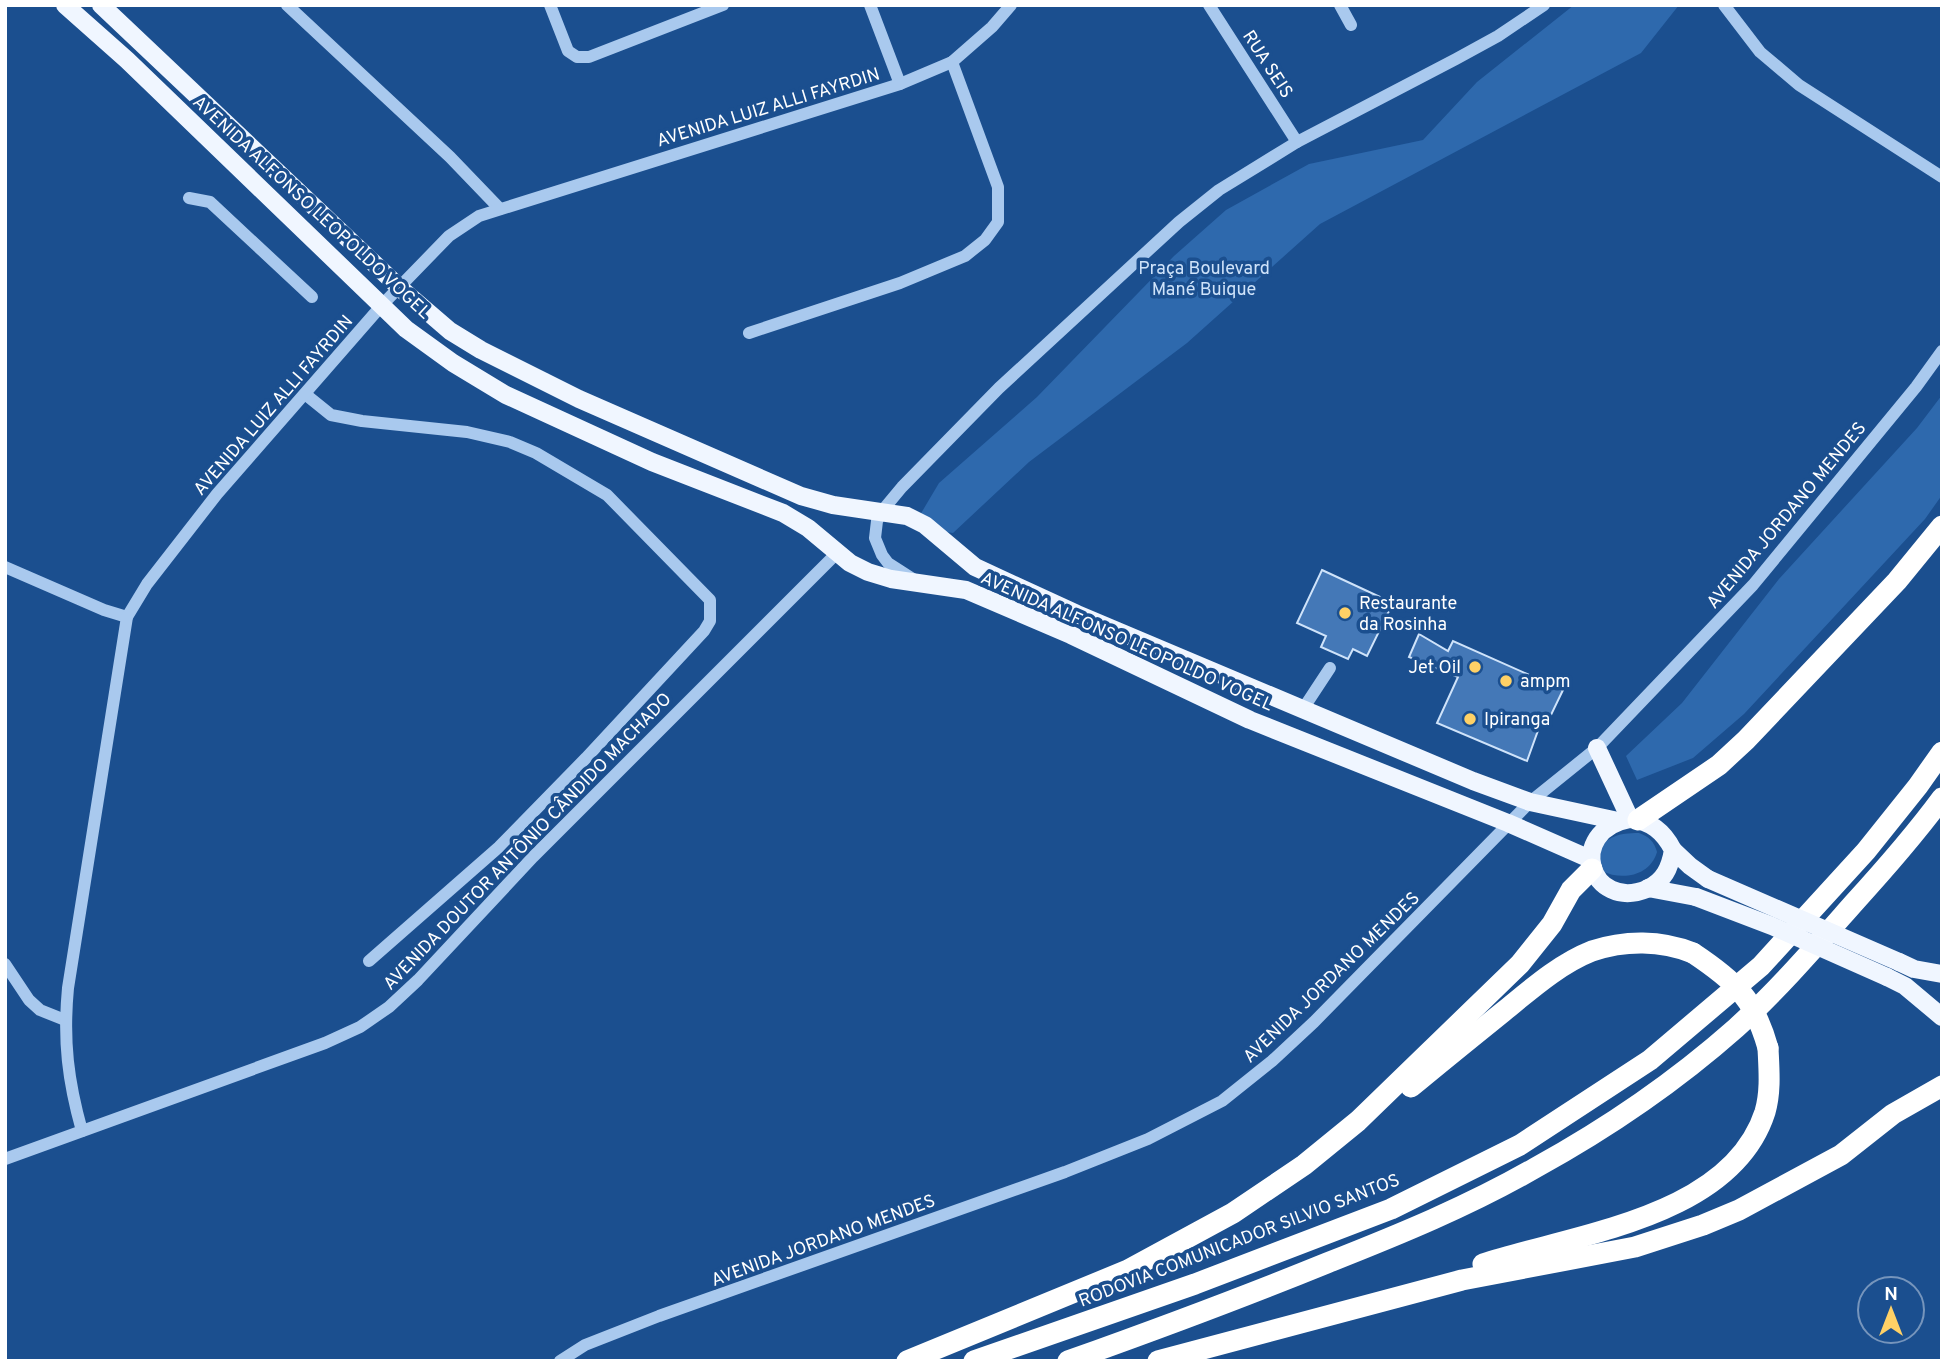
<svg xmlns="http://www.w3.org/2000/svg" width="1947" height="1366" font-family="Overpass,sans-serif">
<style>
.green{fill:#2e69ad}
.building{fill:#4478b7;stroke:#cfe3fa;stroke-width:2}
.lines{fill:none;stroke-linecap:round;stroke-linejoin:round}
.minor{stroke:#a9c9ee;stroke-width:12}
.major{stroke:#f0f6ff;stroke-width:18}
.highway{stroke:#fff;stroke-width:21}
.major-bridge{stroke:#f0f6ff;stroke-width:18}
.highway-bridge{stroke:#fff;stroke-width:21}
.poi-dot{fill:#ffd166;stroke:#1b4f8f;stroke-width:2.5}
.labels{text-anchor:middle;stroke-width:7;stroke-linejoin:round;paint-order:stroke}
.street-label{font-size:18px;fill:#fff;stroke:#1b4f8f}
.park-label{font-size:18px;fill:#cfe3fa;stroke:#1b4f8f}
.poi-label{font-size:18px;fill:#fff;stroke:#1b4f8f;text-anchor:start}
</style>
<rect width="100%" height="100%" fill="#1b4f8f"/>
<!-- green -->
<g class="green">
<path d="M 1574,5 L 1679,5 L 1641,53 L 1320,224 L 1187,343 L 1029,462 L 953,533 L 928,529 L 920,515 L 939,483 L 1037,397 L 1174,256 L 1226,210 L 1309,164 L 1423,140 L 1477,82 Z"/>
<path d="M 1942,395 L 1942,495 L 1925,519 L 1744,714 L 1693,758 L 1637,780 L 1626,756 L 1682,703 L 1779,579 L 1917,428 Z"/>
<path d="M 1639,833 C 1649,837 1654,841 1657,852 C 1650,876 1622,881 1602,871 L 1595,853 C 1608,836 1618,833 1639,833 Z"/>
</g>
<!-- building -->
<g class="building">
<path d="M 1322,570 L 1393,603 L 1367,656 L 1353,649 L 1348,659 L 1321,647 L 1326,636 L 1297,623 Z"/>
<path d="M 1419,634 L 1448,651 L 1453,641 L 1563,690 L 1550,717 L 1544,714 L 1527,761 L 1437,723 L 1458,677 L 1409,657 Z"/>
</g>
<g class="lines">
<!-- minor -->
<g class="minor">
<path d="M 287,5 L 450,157 L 500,209"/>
<path d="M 550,5 L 568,51 L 577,57 L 589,57 L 723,5"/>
<path d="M 870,5 L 900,84"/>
<path d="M 1209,5 L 1297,142"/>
<path d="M 1340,5 L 1351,25"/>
<path d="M 1724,5 L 1760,52 L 1799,85 L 1942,177"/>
<path d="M 189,198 L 210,202 L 312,297"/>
<path d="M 749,333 L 900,283 L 965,256 L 985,240 L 998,222 L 998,187 L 952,62"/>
<path d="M 305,394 L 331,415 L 362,421 L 467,432 L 510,442 L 536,453 L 607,495 L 710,600 L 710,621 L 704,631 L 586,758 L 499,847 L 369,961"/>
<path d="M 5,567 L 104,610 L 127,617"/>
<path d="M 916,581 L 888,563 L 882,555 L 875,538 L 877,521 L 882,511 L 902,487 L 999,388 L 1179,222 L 1219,190 L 1297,142 L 1456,59 L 1498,36 L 1544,5"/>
<path d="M 1303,709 L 1330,668"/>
<path d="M 5,964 L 29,1000 L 40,1010 L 65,1020"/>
<path d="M 82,1131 C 68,1081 63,1041 68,988 L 127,617 L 147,584 L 217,494 L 382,305 L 449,236 L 479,216 L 900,84 L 952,62 L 992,27 L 1011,5"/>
<path d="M 5,1159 L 325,1043 L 360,1027 L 389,1007 L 418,980 L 533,857 L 837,553"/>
<path d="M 560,1361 L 585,1345 L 659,1316 L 1065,1172 L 1148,1139 L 1222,1101 L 1272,1061 L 1314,1022 L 1530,802 L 1597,748 L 1753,585 L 1916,387 L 1942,351"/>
</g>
<!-- major -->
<g class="major">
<path d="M 65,5 L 127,60 L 406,329 L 453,363 L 506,395 L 652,462 L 783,513 L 808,528 L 850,563 L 868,572 L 891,579 L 966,590 L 1071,635 L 1250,720 L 1508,823 L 1590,859"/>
<path d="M 101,5 L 400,288 L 450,331 L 481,350 L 579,399 L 801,496 L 833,505 L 907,516 L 925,525 L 975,567 L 1077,614 L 1473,781 L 1530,802 L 1618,821"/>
<path d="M 1597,748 L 1630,819"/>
<path d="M 1630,819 C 1651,821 1664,832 1673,850 C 1670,868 1664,881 1647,889 C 1590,912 1565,831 1630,819 Z"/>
<path d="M 1673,850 L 1690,866 L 1708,879"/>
<path d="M 1648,888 L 1696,897"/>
<path d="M 1899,962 L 1914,969 L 1942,974"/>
<path d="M 1887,977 L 1905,986 L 1942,1017"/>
</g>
<!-- highway -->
<g class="highway">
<path d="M 1638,820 L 1719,765 L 1746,740 L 1897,581 L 1942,526"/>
<path d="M 1411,1087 C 1441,1062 1472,1037 1503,1012 C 1530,990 1559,964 1592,951 C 1625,940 1661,940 1693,953"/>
<path d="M 1483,1264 C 1574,1234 1731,1218 1765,1112 C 1771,1091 1769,1070 1768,1048"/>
<path d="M 907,1361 L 1128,1270 L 1233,1213 L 1304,1165 L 1358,1121 L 1520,964 L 1552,924 L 1571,890 L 1592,869"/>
<path d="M 974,1361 L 1195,1284 L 1391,1209 L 1520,1145 L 1650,1060 L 1761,966 L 1866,851 L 1918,786 L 1942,752"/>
<path d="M 1068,1361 C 1155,1330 1241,1298 1327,1263 C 1398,1235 1469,1206 1535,1168 C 1606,1129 1675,1082 1736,1028 C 1778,990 1815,947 1853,904 C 1884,870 1914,836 1942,798"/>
<path d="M 1158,1361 L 1462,1280 L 1635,1247 L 1703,1225 L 1739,1210 L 1841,1155 L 1893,1114 L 1942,1086"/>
</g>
<!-- major-bridge -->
<g class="major-bridge">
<path d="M 1708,879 L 1899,962"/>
<path d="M 1696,897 L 1772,926 L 1887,977"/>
</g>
<!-- highway-bridge -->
<path class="highway-bridge" d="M 1693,953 C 1735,981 1754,998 1768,1048"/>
</g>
<!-- markers -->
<g class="poi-dot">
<circle cx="1345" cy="613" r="7"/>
<circle cx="1475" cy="667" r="7"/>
<circle cx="1506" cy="681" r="7"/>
<circle cx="1470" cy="719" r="7"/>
</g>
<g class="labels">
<!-- street labels -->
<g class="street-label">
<text transform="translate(1268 64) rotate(57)" y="6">RUA SEIS</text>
<text transform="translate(768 107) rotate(-17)" y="6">AVENIDA LUIZ ALLI FAYRDIN</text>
<text transform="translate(312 207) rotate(43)" y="6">AVENIDA ALFONSO LEOPOLDO VOGEL</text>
<text transform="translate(273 405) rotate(-49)" y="6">AVENIDA LUIZ ALLI FAYRDIN</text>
<text transform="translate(1786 515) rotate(-50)" y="6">AVENIDA JORDANO MENDES</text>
<text transform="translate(1127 641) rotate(24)" y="6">AVENIDA ALFONSO LEOPOLDO VOGEL</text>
<text transform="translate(527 841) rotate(-46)" y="6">AVENIDA DOUTOR ANTÔNIO CÂNDIDO MACHADO</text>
<text transform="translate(1331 977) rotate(-44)" y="6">AVENIDA JORDANO MENDES</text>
<text transform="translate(823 1240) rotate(-20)" y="6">AVENIDA JORDANO MENDES</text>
<text transform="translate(1239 1240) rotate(-21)" y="6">RODOVIA COMUNICADOR SILVIO SANTOS</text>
</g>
<!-- park labels -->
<g class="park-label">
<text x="1204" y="274">Praça Boulevard<tspan x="1204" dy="21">Mané Buique</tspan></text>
</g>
<!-- poi labels -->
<g class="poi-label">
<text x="1359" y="609">Restaurante<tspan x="1359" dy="21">da Rosinha</tspan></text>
<text x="1461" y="673" text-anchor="end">Jet Oil</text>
<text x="1520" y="687">ampm</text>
<text x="1484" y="725">Ipiranga</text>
</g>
</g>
<!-- border -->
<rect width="1947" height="1366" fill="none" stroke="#ffffff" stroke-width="14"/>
<!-- north arrow -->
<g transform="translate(1891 1310)"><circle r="33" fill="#1b4f8f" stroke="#7695bc" stroke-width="2"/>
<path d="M0-5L12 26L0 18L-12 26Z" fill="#ffd166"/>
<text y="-10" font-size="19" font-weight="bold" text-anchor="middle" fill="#ffffff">N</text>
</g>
</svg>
